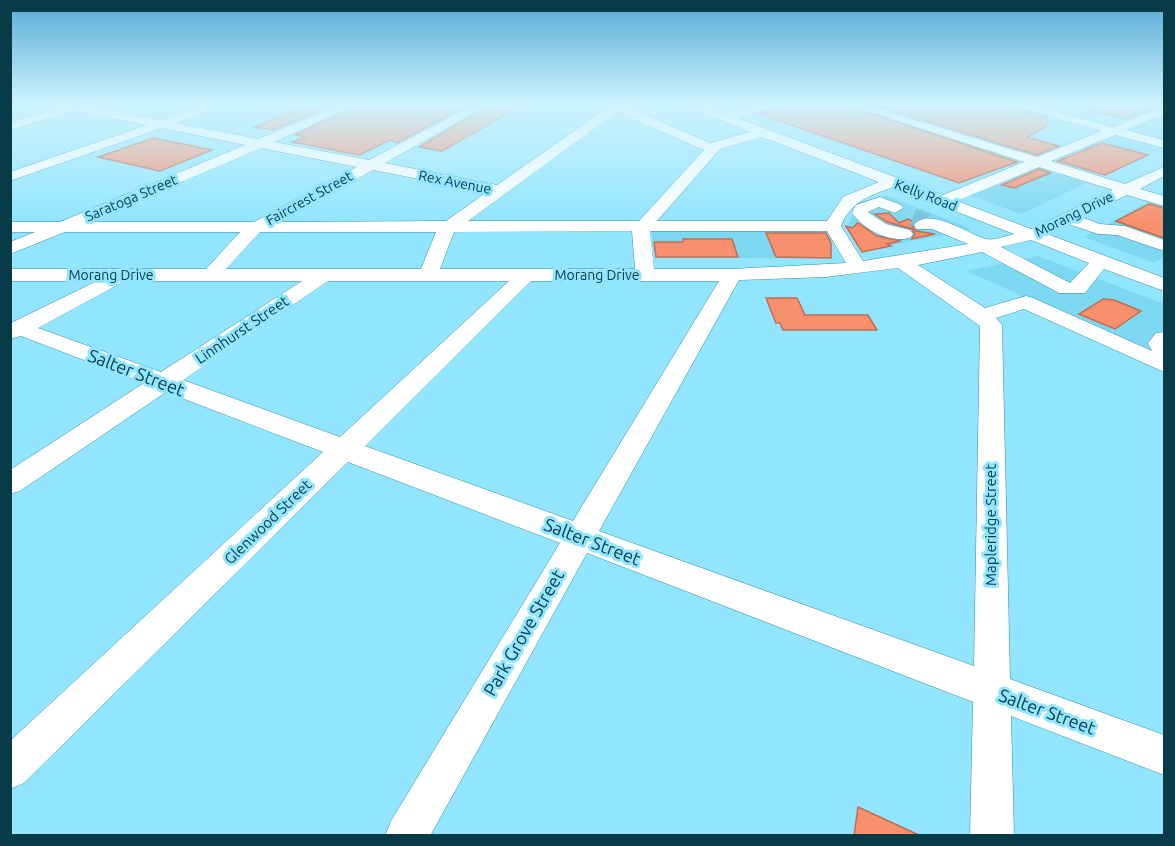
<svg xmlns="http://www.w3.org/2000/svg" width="1175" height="846" font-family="Ubuntu,sans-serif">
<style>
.built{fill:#7dd8f2}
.building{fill:#f8906e;stroke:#be6e54;stroke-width:1.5}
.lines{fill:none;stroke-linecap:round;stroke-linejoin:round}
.minor-tunnel{stroke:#76c3d9;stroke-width:17;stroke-dasharray:17 9;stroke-linecap:butt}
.minor-casing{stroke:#368ca3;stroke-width:1}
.minor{fill:#fff;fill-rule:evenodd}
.labels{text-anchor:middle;stroke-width:6;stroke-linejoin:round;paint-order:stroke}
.far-street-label{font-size:14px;fill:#073b47;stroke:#92e5fe}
.street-label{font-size:15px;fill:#073b47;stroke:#92e5fe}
.near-street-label{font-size:18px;fill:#073b47;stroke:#92e5fe}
</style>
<rect width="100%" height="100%" fill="#92e5fe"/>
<!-- built -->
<g class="built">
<path d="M 1164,113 L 1164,140 L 1125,129 Z"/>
<path d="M 1114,135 L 1164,148 L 1133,163 L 1081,148 Z"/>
<path d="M 1035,167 L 1087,183 L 1021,214 L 967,194 Z"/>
<path d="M 885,195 L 972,229 L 862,251 L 847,229 L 857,205 Z"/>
<path d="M 1148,202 L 1164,207 L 1164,257 L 1154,263 L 1084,237 Z"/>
<path d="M 651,229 L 816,229 L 832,258 L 655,258 Z"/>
<path d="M 1038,256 L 1164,304 L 1164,359 L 966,271 Z"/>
</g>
<!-- building -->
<g class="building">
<path d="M 312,104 L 336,104 L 273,130 L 254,127 Z"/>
<path d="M 360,104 L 470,104 L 397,143 L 390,140 L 359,155 L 292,142 L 305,137 L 295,135 Z"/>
<path d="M 492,104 L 525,104 L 442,151 L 419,147 Z"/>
<path d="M 784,104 L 843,104 L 1017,162 L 959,183 L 759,114 Z"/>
<path d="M 871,104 L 1004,104 L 1048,118 L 1046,127 L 1027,137 L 1059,146 L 1037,155 Z"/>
<path d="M 1088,104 L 1146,104 L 1158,107 L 1126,119 L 1087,110 Z"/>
<path d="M 153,138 L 212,150 L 160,171 L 98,157 Z"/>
<path d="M 1102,143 L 1148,155 L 1105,175 L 1058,161 Z"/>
<path d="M 1039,169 L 1050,173 L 1014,188 L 1002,185 Z"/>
<path d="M 1149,204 L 1164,208 L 1164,238 L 1116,221 Z"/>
<path d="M 889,213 L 899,223 L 908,219 L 914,222 L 912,226 L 916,231 L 935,234 L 912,239 L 915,234 L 912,229 L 887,222 L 875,214 Z"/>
<path d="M 858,223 L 877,236 L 901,241 L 887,244 L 891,246 L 862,252 L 846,226 L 852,228 Z"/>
<path d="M 766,233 L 826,233 L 831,243 L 831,258 L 776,257 Z"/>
<path d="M 683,239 L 732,239 L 738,257 L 656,257 L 654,242 L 683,242 Z"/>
<path d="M 766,298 L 797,298 L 805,315 L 868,315 L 877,330 L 783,330 L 780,323 L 776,323 Z"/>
<path d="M 1103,299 L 1114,300 L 1141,311 L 1115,329 L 1079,314 Z"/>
<path d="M 858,807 L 921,836 L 854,836 Z"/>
</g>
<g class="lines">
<!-- minor-tunnel -->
<path class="minor-tunnel" d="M 913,217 L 927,222"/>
<defs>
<g id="minor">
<path d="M 10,104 L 24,104 L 10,109 Z"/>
<path d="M 52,104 L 78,104 L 160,120 L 207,104 L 225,104 L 176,123 L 258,139 L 342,104 L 358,104 L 274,142 L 369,160 L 475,104 L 490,104 L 385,163 L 497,185 L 607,108 L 603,104 L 626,104 L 624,106 L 710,143 L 750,132 L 682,104 L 699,104 L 725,114 L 762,104 L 782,104 L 737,118 L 943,195 L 1024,162 L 845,104 L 863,104 L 1037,157 L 1101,131 L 1006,104 L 1026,104 L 1113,127 L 1164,107 L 1164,114 L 1126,130 L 1164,140 L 1164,148 L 1115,135 L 1051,161 L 1125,184 L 1164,167 L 1164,176 L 1140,189 L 1164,196 L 1164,206 L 1127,195 L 1081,217 L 1100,224 L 1125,226 L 1164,240 L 1164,251 L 1117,235 L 1098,234 L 1068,224 L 1047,234 L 1164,278 L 1164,291 L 1104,269 L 1085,293 L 1059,293 L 982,252 L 918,265 L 985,308 L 1026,296 L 1033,298 L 1152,351 L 1148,343 L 1156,333 L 1164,332 L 1164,372 L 1024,309 L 996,318 L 1002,325 L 1010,679 L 1164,735 L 1164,775 L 1011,716 L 1014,836 L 970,836 L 973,702 L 587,553 L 430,836 L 385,836 L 391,821 L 560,543 L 348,462 L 24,783 L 10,789 L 10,741 L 323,452 L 166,392 L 20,491 L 10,494 L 10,470 L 144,383 L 21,336 L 10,339 L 11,323 L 97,281 L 10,281 L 10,269 L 206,269 L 240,232 L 65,232 L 10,254 L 10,242 L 35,232 L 10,232 L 10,222 L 60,222 L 245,145 L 162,128 L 10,181 L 10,172 L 147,125 L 75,111 L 10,130 L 10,122 L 60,108 ZM 617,112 L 704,150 L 639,221 L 468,221 ZM 762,137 L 879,182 L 843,197 L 827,221 L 657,221 L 720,149 ZM 261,148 L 357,167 L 254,222 L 88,222 ZM 1039,167 L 1113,190 L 1031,229 L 957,201 ZM 373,170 L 487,192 L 446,221 L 279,222 ZM 893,187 L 1014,234 C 1006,236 993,241 986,239 C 969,235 929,206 914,225 L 916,229 L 932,229 L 968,244 L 863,261 L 841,226 C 851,201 869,196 893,187 ZM 632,231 L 635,269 L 440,269 L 454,232 ZM 650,231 L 827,231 L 846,263 L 732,269 L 654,269 ZM 260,232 L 436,232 L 421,269 L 226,269 ZM 1031,240 L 1089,263 L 1070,283 L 1001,247 ZM 898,268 L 980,326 L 974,666 L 599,531 L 739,280 L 826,277 ZM 125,281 L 302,281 L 161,372 L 38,328 ZM 328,281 L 509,281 L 340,437 L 183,380 ZM 531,281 L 719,281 L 573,521 L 365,446 Z"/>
<path d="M 880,197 L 901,205 L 903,208 L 895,213 L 879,207 L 868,212 L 886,224 L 910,230 L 913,234 L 910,238 C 890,243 864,230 852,213 L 856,205 Z"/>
</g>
</defs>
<!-- minor casing -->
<use href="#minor" class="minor-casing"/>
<!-- minor -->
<use href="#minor" class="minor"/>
</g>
<!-- sky -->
<linearGradient id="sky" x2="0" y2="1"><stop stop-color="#57aad4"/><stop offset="0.47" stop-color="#cef3ff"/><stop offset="1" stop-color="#cef3ff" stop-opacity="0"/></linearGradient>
<rect width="1175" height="222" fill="url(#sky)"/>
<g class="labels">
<!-- far-street labels -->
<g class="far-street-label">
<text transform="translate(455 182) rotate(11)" y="5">Rex Avenue</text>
<text transform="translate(926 195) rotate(21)" y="5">Kelly Road</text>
<text transform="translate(131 198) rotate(-23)" y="5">Saratoga Street</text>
<text transform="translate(309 198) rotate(-29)" y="5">Faircrest Street</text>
<text transform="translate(1074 214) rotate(-26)" y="5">Morang Drive</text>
<text x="111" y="280">Morang Drive</text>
<text x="597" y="280">Morang Drive</text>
</g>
<!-- street labels -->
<g class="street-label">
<text transform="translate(242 330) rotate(-34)" y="5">Linnhurst Street</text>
<text transform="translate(268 522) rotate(-44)" y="5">Glenwood Street</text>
<text transform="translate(991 525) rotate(-90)" y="5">Mapleridge Street</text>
</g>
<!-- near-street labels -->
<g class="near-street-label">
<text transform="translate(136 373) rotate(21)" y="6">Salter Street</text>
<text transform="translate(592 542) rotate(21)" y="6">Salter Street</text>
<text transform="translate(524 633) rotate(-60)" y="6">Park Grove Street</text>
<text transform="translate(1047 712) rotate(20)" y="6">Salter Street</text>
</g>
</g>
<!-- border -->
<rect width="1175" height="846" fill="none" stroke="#073b47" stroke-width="24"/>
</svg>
